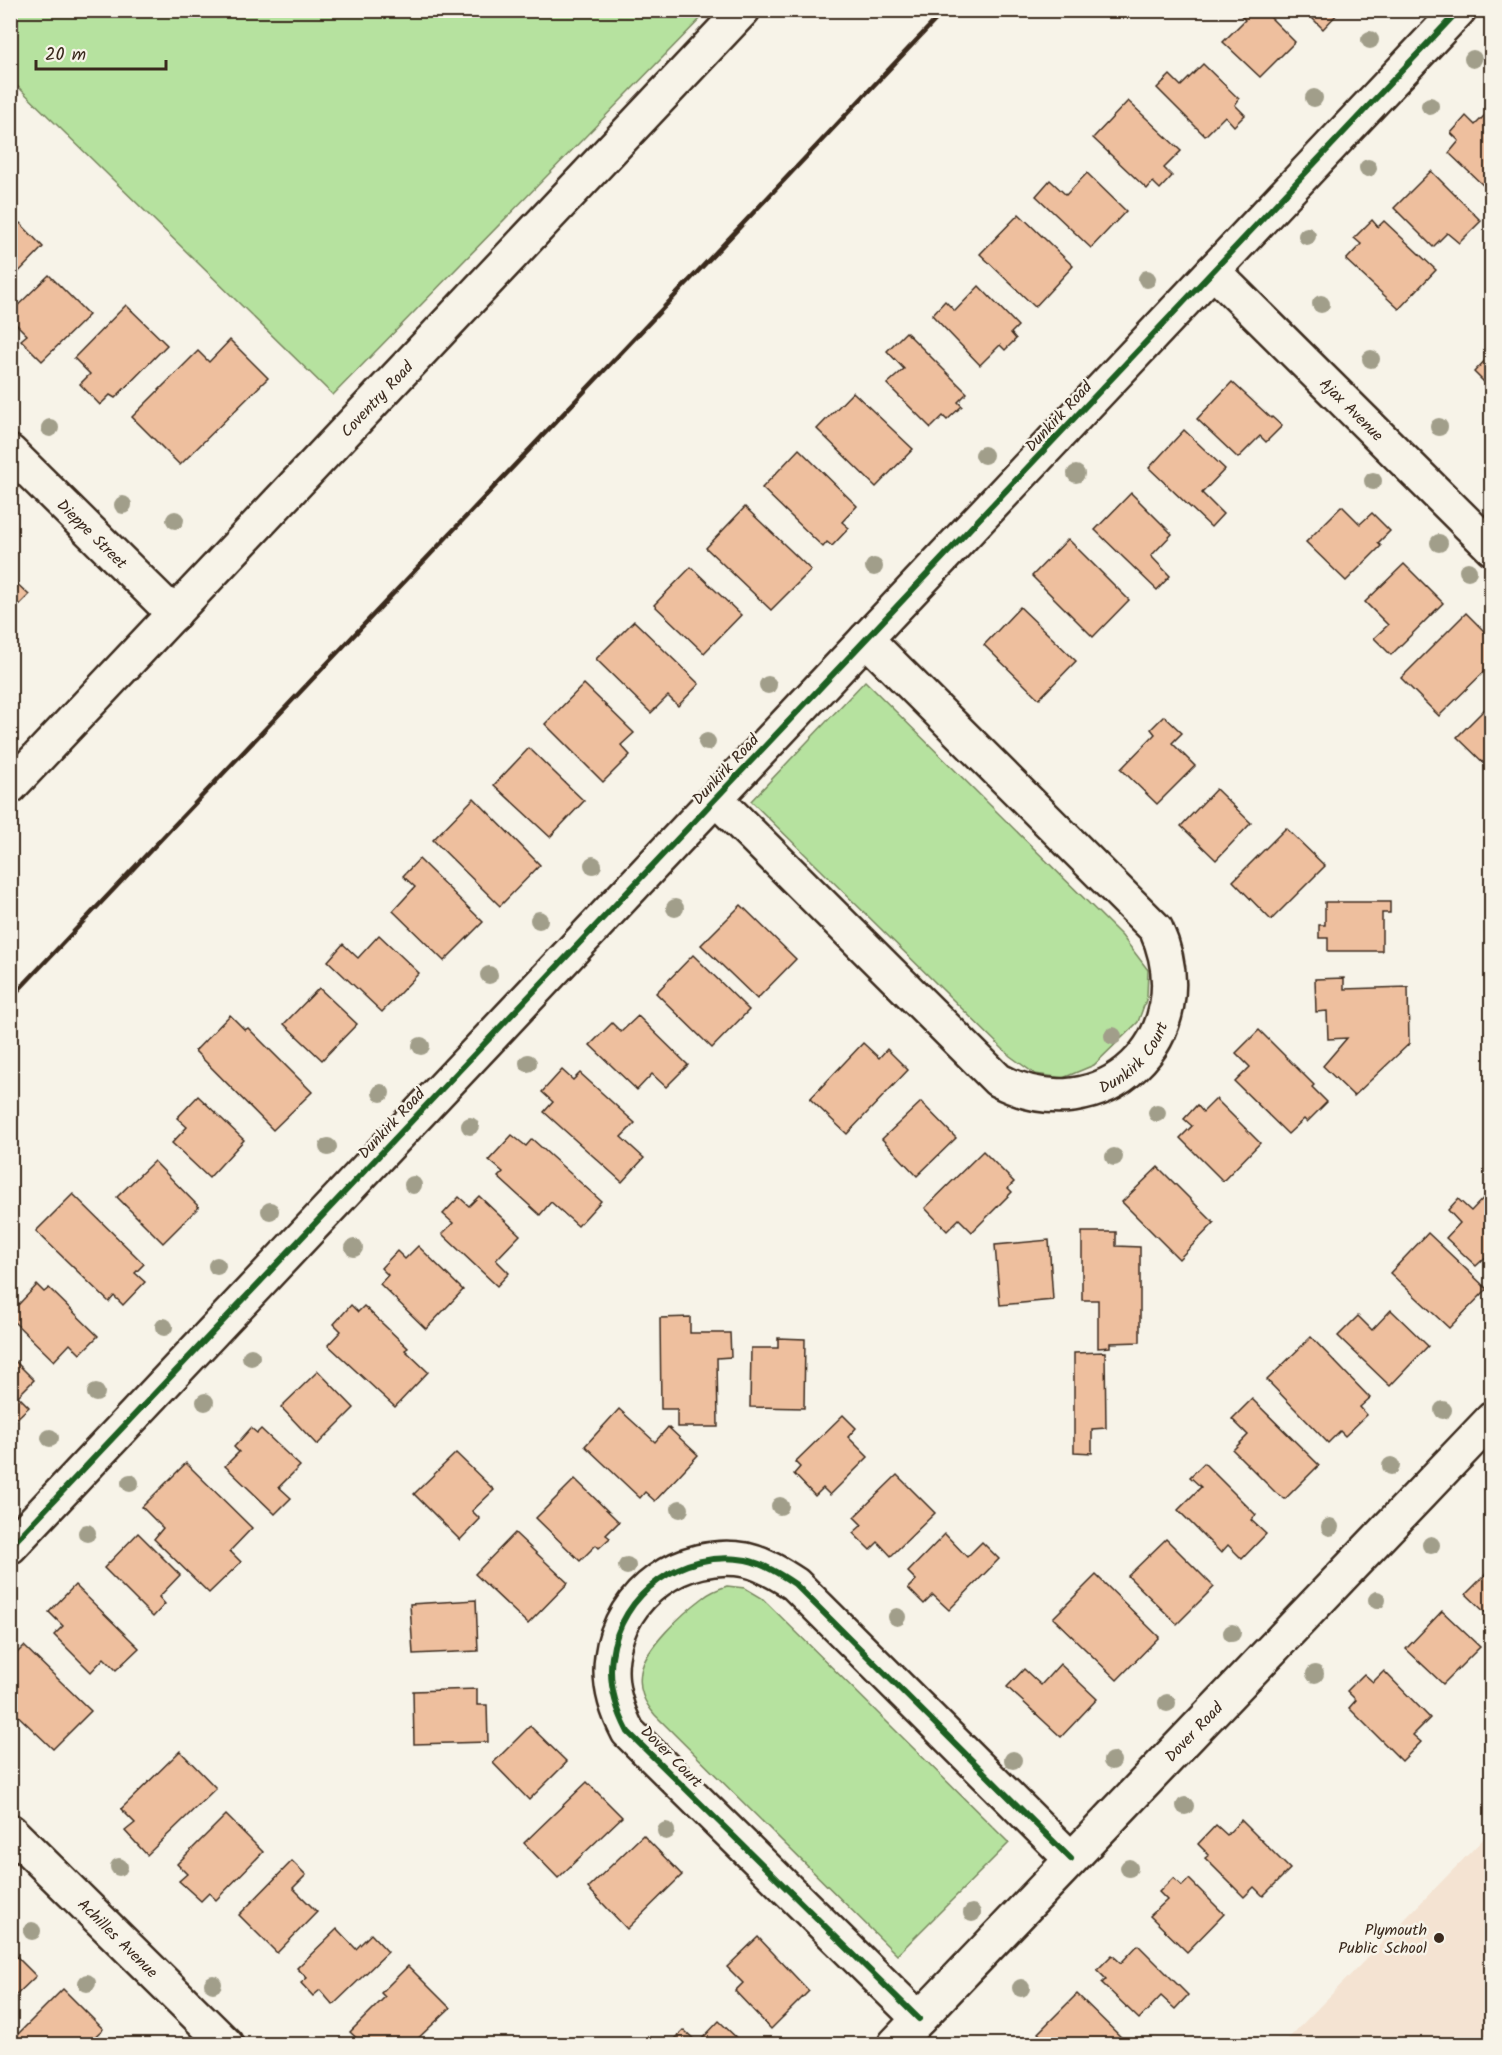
<svg xmlns="http://www.w3.org/2000/svg" width="1502" height="2055" font-family="Kalam,sans-serif">
<style>
.built{fill:#f4e3d2}
.green{fill:#b6e29f;stroke:#78865e;stroke-width:1.5}
.building{fill:#eebf9e;stroke:#3b2a1e;stroke-width:1.5}
.lines{fill:none;stroke-linecap:round;stroke-linejoin:round}
.minor-casing{stroke:#3b2a1e;stroke-width:38}
.minor{stroke:#f7f3e8;stroke-width:33}
.rail{stroke:#3b2a1e;stroke-width:4.5}
.cycleway-casing{stroke:#f7f3e8;stroke-width:10}
.cycleway{stroke:#1b5e20;stroke-width:6}
.tree{fill:#a19e8a}
.poi-dot{fill:#3b2a1e;stroke:#f7f3e8;stroke-width:2}
.labels{text-anchor:middle;stroke-width:5;stroke-linejoin:round;paint-order:stroke}
.street-label{font-size:16px;fill:#3b2a1e;stroke:#f7f3e8}
.poi-label{font-size:16px;fill:#3b2a1e;stroke:#f7f3e8;text-anchor:end}
</style>
<rect width="100%" height="100%" fill="#f7f3e8"/>
<filter id="ink" filterUnits="userSpaceOnUse"><feTurbulence type="fractalNoise" baseFrequency=".0167" numOctaves="2"/><feDisplacementMap in="SourceGraphic" scale="12" xChannelSelector="R" yChannelSelector="G"/><feConvolveMatrix kernelMatrix="1 2 1 2 8 2 1 2 1" color-interpolation-filters="sRGB"/></filter>
<g filter="url(#ink)">
<!-- built -->
<path class="built" d="M 1491,1831 L 1491,2044 L 1283,2044 Z"/>
<!-- green -->
<g class="green">
<path d="M 10,11 L 11,10 L 708,11 L 333,395 L 11,80 Z"/>
<path d="M 865,681 L 1122,936 L 1148,970 L 1147,997 L 1138,1022 L 1094,1065 L 1063,1078 L 1035,1074 L 1010,1056 L 751,801 Z"/>
<path d="M 727,1586 L 745,1588 L 762,1598 L 1009,1843 L 897,1955 L 655,1715 C 644,1702 638,1689 641,1672 C 645,1648 683,1613 703,1598 C 710,1592 718,1589 727,1586 Z"/>
</g>
<!-- building -->
<g class="building">
<path d="M 1236,10 L 1263,10 L 1295,42 L 1260,77 L 1223,42 L 1245,20 Z"/>
<path d="M 1304,10 L 1341,10 L 1323,29 Z"/>
<path d="M 1203,64 L 1239,99 L 1235,105 L 1245,115 L 1234,126 L 1225,116 L 1205,136 L 1157,88 L 1170,75 L 1181,86 Z"/>
<path d="M 1128,101 L 1181,151 L 1164,168 L 1172,176 L 1160,189 L 1153,182 L 1147,189 L 1093,138 Z"/>
<path d="M 1485,115 L 1492,121 L 1492,182 L 1486,188 L 1449,153 L 1459,141 L 1451,133 L 1466,116 L 1475,125 Z"/>
<path d="M 1431,171 L 1481,221 L 1459,243 L 1447,233 L 1433,247 L 1394,208 Z"/>
<path d="M 1087,173 L 1126,211 L 1091,248 L 1036,196 L 1050,180 L 1066,195 Z"/>
<path d="M 1019,214 L 1073,266 L 1035,307 L 980,254 Z"/>
<path d="M 1372,220 L 1378,227 L 1384,221 L 1436,270 L 1399,309 L 1346,260 L 1361,244 L 1354,238 Z"/>
<path d="M 20,223 L 43,247 L 10,281 L 10,233 Z"/>
<path d="M 49,275 L 89,315 L 42,361 L 21,340 L 27,335 L 10,318 L 10,313 Z"/>
<path d="M 979,286 L 1018,326 L 1011,333 L 1016,339 L 1005,350 L 1000,345 L 980,365 L 932,315 L 945,301 L 955,311 Z"/>
<path d="M 126,305 L 167,345 L 115,398 L 110,395 L 100,405 L 80,384 L 90,374 L 74,358 Z"/>
<path d="M 906,332 L 967,393 L 958,402 L 962,406 L 947,420 L 943,416 L 931,428 L 887,384 L 904,369 L 887,351 Z"/>
<path d="M 230,340 L 268,378 L 180,465 L 132,417 L 198,351 L 209,362 Z"/>
<path d="M 1492,353 L 1492,401 L 1484,394 L 1490,388 L 1474,372 Z"/>
<path d="M 1232,382 L 1271,418 L 1272,417 L 1282,426 L 1266,442 L 1260,436 L 1238,458 L 1197,419 Z"/>
<path d="M 853,392 L 913,449 L 876,487 L 817,429 Z"/>
<path d="M 1184,430 L 1225,469 L 1202,493 L 1223,514 L 1211,527 L 1149,468 Z"/>
<path d="M 799,449 L 857,506 L 842,522 L 849,528 L 832,546 L 827,542 L 823,547 L 762,488 Z"/>
<path d="M 1131,493 L 1172,534 L 1151,556 L 1170,576 L 1157,590 L 1095,530 Z"/>
<path d="M 1342,506 L 1360,524 L 1372,513 L 1390,531 L 1378,543 L 1381,546 L 1346,581 L 1306,542 Z"/>
<path d="M 745,507 L 811,570 L 771,610 L 706,548 Z"/>
<path d="M 1068,539 L 1129,600 L 1093,637 L 1032,576 Z"/>
<path d="M 1404,564 L 1443,603 L 1391,655 L 1374,638 L 1388,625 L 1365,602 Z"/>
<path d="M 691,567 L 741,615 L 704,653 L 654,605 Z"/>
<path d="M 10,577 L 29,595 L 10,614 Z"/>
<path d="M 1020,607 L 1076,661 L 1039,699 L 984,645 Z"/>
<path d="M 1466,613 L 1492,639 L 1492,664 L 1439,716 L 1401,678 Z"/>
<path d="M 634,621 L 699,684 L 678,706 L 668,696 L 651,713 L 596,659 Z"/>
<path d="M 584,684 L 634,733 L 621,745 L 630,755 L 603,782 L 545,724 Z"/>
<path d="M 1492,702 L 1492,771 L 1457,737 Z"/>
<path d="M 1164,716 L 1182,733 L 1172,743 L 1195,766 L 1157,804 L 1121,769 L 1155,734 L 1151,729 Z"/>
<path d="M 529,748 L 584,801 L 550,837 L 494,785 Z"/>
<path d="M 1216,789 L 1251,823 L 1216,860 L 1181,826 Z"/>
<path d="M 474,798 L 540,865 L 500,906 L 433,840 Z"/>
<path d="M 1286,828 L 1325,866 L 1271,920 L 1233,881 Z"/>
<path d="M 419,859 L 483,922 L 444,961 L 393,911 L 415,887 L 403,876 Z"/>
<path d="M 1325,902 L 1390,902 L 1390,913 L 1382,913 L 1382,951 L 1328,951 L 1328,938 L 1319,938 L 1319,925 L 1325,925 Z"/>
<path d="M 741,905 L 796,959 L 757,999 L 701,945 Z"/>
<path d="M 379,935 L 419,973 L 382,1012 L 328,961 L 343,944 L 358,958 Z"/>
<path d="M 693,955 L 749,1010 L 712,1048 L 656,993 Z"/>
<path d="M 1344,978 L 1344,989 L 1408,987 L 1409,1044 L 1354,1096 L 1323,1066 L 1347,1038 L 1328,1039 L 1327,1011 L 1316,1012 L 1315,979 Z"/>
<path d="M 319,988 L 357,1024 L 322,1060 L 284,1024 Z"/>
<path d="M 230,1015 L 245,1030 L 248,1028 L 312,1092 L 273,1130 L 195,1051 Z"/>
<path d="M 638,1016 L 688,1065 L 666,1087 L 652,1074 L 637,1090 L 590,1045 L 612,1023 L 621,1032 Z"/>
<path d="M 1259,1030 L 1314,1085 L 1312,1087 L 1327,1102 L 1307,1122 L 1304,1119 L 1288,1134 L 1235,1082 L 1250,1067 L 1236,1053 Z"/>
<path d="M 863,1043 L 879,1058 L 887,1049 L 908,1070 L 847,1134 L 810,1099 Z"/>
<path d="M 562,1070 L 573,1080 L 580,1073 L 635,1123 L 621,1137 L 644,1158 L 622,1182 L 544,1112 L 553,1102 L 542,1092 Z"/>
<path d="M 198,1096 L 244,1140 L 209,1178 L 172,1143 L 187,1127 L 177,1118 Z"/>
<path d="M 1216,1099 L 1260,1143 L 1223,1181 L 1180,1138 L 1192,1126 L 1184,1119 L 1197,1105 L 1203,1112 Z"/>
<path d="M 921,1102 L 956,1138 L 917,1176 L 882,1139 Z"/>
<path d="M 512,1135 L 526,1146 L 532,1139 L 601,1201 L 578,1226 L 551,1202 L 540,1215 L 498,1177 L 503,1172 L 489,1160 Z"/>
<path d="M 983,1151 L 1014,1182 L 1008,1188 L 1012,1192 L 972,1232 L 959,1219 L 947,1231 L 925,1208 Z"/>
<path d="M 154,1161 L 199,1207 L 163,1243 L 117,1197 Z"/>
<path d="M 1158,1167 L 1214,1223 L 1179,1259 L 1122,1202 Z"/>
<path d="M 1492,1189 L 1492,1251 L 1476,1266 L 1446,1238 L 1460,1223 L 1448,1210 L 1458,1199 L 1471,1211 Z"/>
<path d="M 73,1194 L 144,1264 L 135,1273 L 145,1282 L 123,1305 L 114,1296 L 109,1302 L 36,1231 Z"/>
<path d="M 479,1196 L 520,1235 L 496,1260 L 509,1273 L 497,1286 L 442,1234 L 453,1223 L 443,1214 L 459,1197 L 469,1206 Z"/>
<path d="M 1082,1232 L 1116,1232 L 1116,1246 L 1140,1247 L 1140,1342 L 1110,1343 L 1110,1347 L 1098,1348 L 1098,1300 L 1082,1300 Z"/>
<path d="M 1428,1233 L 1487,1289 L 1449,1328 L 1390,1273 Z"/>
<path d="M 1049,1240 L 1053,1300 L 1000,1305 L 995,1245 Z"/>
<path d="M 418,1246 L 463,1290 L 426,1329 L 380,1284 L 388,1275 L 381,1268 L 397,1251 L 405,1259 Z"/>
<path d="M 37,1285 L 44,1292 L 49,1288 L 98,1336 L 80,1354 L 70,1344 L 54,1361 L 10,1318 L 10,1308 L 16,1302 L 19,1304 Z"/>
<path d="M 351,1305 L 358,1312 L 364,1306 L 408,1348 L 405,1350 L 428,1372 L 395,1407 L 328,1345 L 341,1331 L 334,1324 Z"/>
<path d="M 1391,1310 L 1428,1346 L 1390,1386 L 1338,1336 L 1358,1316 L 1372,1330 Z"/>
<path d="M 690,1317 L 690,1333 L 730,1333 L 731,1357 L 717,1358 L 718,1427 L 677,1427 L 677,1409 L 661,1409 L 660,1318 Z"/>
<path d="M 1311,1337 L 1370,1398 L 1360,1407 L 1367,1415 L 1345,1436 L 1340,1431 L 1328,1443 L 1267,1380 Z"/>
<path d="M 778,1338 L 805,1339 L 804,1408 L 750,1407 L 751,1348 L 778,1348 Z"/>
<path d="M 1105,1352 L 1106,1428 L 1092,1429 L 1092,1453 L 1074,1452 L 1074,1353 Z"/>
<path d="M 10,1356 L 34,1380 L 18,1396 L 29,1407 L 10,1425 Z"/>
<path d="M 318,1371 L 354,1408 L 317,1445 L 281,1407 Z"/>
<path d="M 1252,1399 L 1319,1465 L 1285,1499 L 1276,1493 L 1233,1450 L 1248,1435 L 1232,1419 Z"/>
<path d="M 619,1409 L 655,1442 L 668,1427 L 698,1455 L 655,1501 L 645,1492 L 640,1498 L 585,1446 Z"/>
<path d="M 843,1415 L 856,1428 L 848,1437 L 868,1457 L 830,1495 L 823,1488 L 815,1496 L 794,1474 L 800,1467 L 795,1462 Z"/>
<path d="M 251,1428 L 257,1433 L 261,1429 L 300,1466 L 279,1487 L 291,1498 L 275,1514 L 225,1466 L 239,1452 L 234,1447 Z"/>
<path d="M 456,1453 L 494,1490 L 472,1511 L 480,1519 L 460,1540 L 414,1494 Z"/>
<path d="M 186,1463 L 252,1528 L 230,1551 L 241,1562 L 209,1593 L 154,1539 L 163,1528 L 142,1507 Z"/>
<path d="M 1204,1463 L 1256,1515 L 1251,1520 L 1266,1534 L 1242,1559 L 1228,1545 L 1221,1553 L 1178,1510 L 1201,1487 L 1190,1477 Z"/>
<path d="M 897,1475 L 935,1513 L 891,1556 L 878,1542 L 870,1550 L 853,1533 L 862,1525 L 854,1517 Z"/>
<path d="M 575,1479 L 619,1522 L 606,1535 L 610,1538 L 599,1548 L 596,1545 L 580,1561 L 536,1518 Z"/>
<path d="M 138,1533 L 180,1575 L 159,1597 L 165,1604 L 153,1617 L 104,1568 Z"/>
<path d="M 515,1533 L 568,1583 L 528,1624 L 475,1574 Z"/>
<path d="M 945,1534 L 967,1557 L 982,1542 L 999,1559 L 949,1610 L 933,1595 L 924,1604 L 908,1588 L 916,1580 L 908,1572 Z"/>
<path d="M 1166,1539 L 1214,1587 L 1177,1624 L 1128,1576 Z"/>
<path d="M 1492,1568 L 1492,1619 L 1466,1594 Z"/>
<path d="M 1096,1575 L 1159,1637 L 1117,1680 L 1053,1618 Z"/>
<path d="M 75,1585 L 139,1648 L 116,1670 L 104,1658 L 91,1672 L 54,1635 L 63,1626 L 49,1612 Z"/>
<path d="M 476,1600 L 478,1651 L 413,1654 L 410,1604 Z"/>
<path d="M 1442,1611 L 1480,1647 L 1443,1684 L 1406,1649 Z"/>
<path d="M 24,1646 L 91,1711 L 53,1749 L 10,1708 L 10,1660 Z"/>
<path d="M 1060,1664 L 1097,1699 L 1061,1737 L 1007,1687 L 1024,1669 L 1041,1685 Z"/>
<path d="M 1384,1671 L 1430,1718 L 1413,1735 L 1421,1742 L 1402,1761 L 1349,1708 L 1356,1700 L 1347,1691 L 1364,1674 L 1373,1682 Z"/>
<path d="M 477,1689 L 477,1705 L 487,1705 L 488,1742 L 414,1744 L 413,1691 Z"/>
<path d="M 530,1726 L 567,1762 L 529,1800 L 493,1763 Z"/>
<path d="M 180,1751 L 216,1788 L 147,1855 L 125,1831 L 135,1823 L 121,1809 Z"/>
<path d="M 587,1782 L 622,1817 L 558,1878 L 524,1843 Z"/>
<path d="M 226,1815 L 263,1852 L 216,1900 L 209,1893 L 201,1901 L 179,1881 L 187,1874 L 177,1864 Z"/>
<path d="M 1241,1820 L 1290,1869 L 1263,1896 L 1254,1887 L 1244,1897 L 1205,1858 L 1209,1855 L 1198,1844 L 1216,1825 L 1227,1835 Z"/>
<path d="M 643,1835 L 682,1875 L 627,1929 L 588,1888 Z"/>
<path d="M 292,1861 L 306,1875 L 293,1888 L 317,1912 L 277,1953 L 239,1915 Z"/>
<path d="M 1173,1878 L 1182,1886 L 1189,1879 L 1224,1914 L 1187,1952 L 1150,1916 L 1167,1900 L 1159,1892 Z"/>
<path d="M 337,1929 L 356,1949 L 371,1934 L 388,1952 L 333,2005 L 320,1990 L 313,1996 L 301,1983 L 307,1978 L 297,1968 Z"/>
<path d="M 758,1937 L 809,1991 L 771,2029 L 735,1991 L 743,1983 L 727,1967 Z"/>
<path d="M 1138,1945 L 1188,1995 L 1175,2009 L 1161,1996 L 1139,2019 L 1102,1983 L 1106,1979 L 1097,1970 L 1112,1955 L 1121,1963 Z"/>
<path d="M 10,1950 L 36,1976 L 10,2001 Z"/>
<path d="M 408,1966 L 450,2008 L 412,2044 L 363,2044 L 350,2032 L 385,1997 L 381,1993 Z"/>
<path d="M 63,1989 L 103,2029 L 87,2044 L 18,2044 L 13,2039 Z"/>
<path d="M 1077,1994 L 1128,2044 L 1050,2044 L 1038,2033 Z"/>
<path d="M 719,2021 L 743,2044 L 671,2043 L 684,2030 L 698,2043 Z"/>
</g>
<g class="lines">
<defs>
<g id="minor">
<path id="s1" d="M 1213,271 L 1492,548"/>
<path id="s2" d="M 10,452 L 174,614"/>
<path id="s3" d="M 10,787 L 743,10"/>
<path id="s4" d="M 716,799 L 998,1080 C 1102,1135 1205,1037 1156,929 L 866,639"/>
<path d="M 10,1547 L 1459,10"/>
<path id="s5" d="M 10,1831 L 226,2044"/>
<path d="M 919,2019 L 628,1732 C 616,1709 608,1684 612,1657 C 620,1593 683,1549 746,1560 C 764,1564 780,1574 795,1584 L 1071,1859"/>
<path id="s6" d="M 895,2044 L 1492,1419"/>
</g>
</defs>
<!-- minor casing -->
<use href="#minor" class="minor-casing"/>
<!-- minor -->
<use href="#minor" class="minor"/>
<!-- rail -->
<path class="rail" d="M 10,999 L 945,10"/>
<defs>
<g id="cycleway">
<path d="M 10,1547 L 1459,10"/>
<path d="M 919,2019 L 628,1732 C 616,1709 608,1684 612,1657 C 620,1593 683,1549 746,1560 C 764,1564 780,1574 795,1584 L 1071,1859"/>
</g>
</defs>
<!-- cycleway casing -->
<use href="#cycleway" class="cycleway-casing"/>
<!-- cycleway -->
<use href="#cycleway" class="cycleway"/>
</g>
<!-- trees -->
<g class="tree">
<circle cx="1370" cy="40" r="9"/>
<circle cx="1473" cy="59" r="9"/>
<circle cx="1314" cy="98" r="9"/>
<circle cx="1430" cy="106" r="9"/>
<circle cx="1368" cy="168" r="9"/>
<circle cx="1307" cy="236" r="9"/>
<circle cx="1147" cy="279" r="9"/>
<circle cx="1321" cy="304" r="9"/>
<circle cx="1371" cy="359" r="9"/>
<circle cx="1439" cy="427" r="9"/>
<circle cx="50" cy="428" r="9"/>
<circle cx="984" cy="455" r="9"/>
<circle cx="1076" cy="474" r="9"/>
<circle cx="1373" cy="481" r="9"/>
<circle cx="123" cy="505" r="9"/>
<circle cx="175" cy="520" r="9"/>
<circle cx="1439" cy="543" r="9"/>
<circle cx="874" cy="567" r="9"/>
<circle cx="1468" cy="571" r="9"/>
<circle cx="768" cy="685" r="9"/>
<circle cx="707" cy="742" r="9"/>
<circle cx="593" cy="865" r="9"/>
<circle cx="675" cy="908" r="9"/>
<circle cx="539" cy="920" r="9"/>
<circle cx="489" cy="975" r="9"/>
<circle cx="1113" cy="1036" r="9"/>
<circle cx="421" cy="1046" r="9"/>
<circle cx="528" cy="1063" r="9"/>
<circle cx="381" cy="1093" r="9"/>
<circle cx="1157" cy="1113" r="9"/>
<circle cx="470" cy="1126" r="9"/>
<circle cx="328" cy="1147" r="9"/>
<circle cx="1114" cy="1157" r="9"/>
<circle cx="413" cy="1185" r="9"/>
<circle cx="270" cy="1211" r="9"/>
<circle cx="354" cy="1248" r="9"/>
<circle cx="217" cy="1266" r="9"/>
<circle cx="164" cy="1327" r="9"/>
<circle cx="251" cy="1357" r="9"/>
<circle cx="96" cy="1393" r="9"/>
<circle cx="205" cy="1402" r="9"/>
<circle cx="1443" cy="1410" r="9"/>
<circle cx="50" cy="1438" r="9"/>
<circle cx="1391" cy="1466" r="9"/>
<circle cx="130" cy="1483" r="9"/>
<circle cx="780" cy="1506" r="9"/>
<circle cx="680" cy="1509" r="9"/>
<circle cx="1330" cy="1527" r="9"/>
<circle cx="87" cy="1533" r="9"/>
<circle cx="1431" cy="1545" r="9"/>
<circle cx="627" cy="1566" r="9"/>
<circle cx="1377" cy="1600" r="9"/>
<circle cx="897" cy="1617" r="9"/>
<circle cx="1232" cy="1633" r="9"/>
<circle cx="1315" cy="1674" r="9"/>
<circle cx="1167" cy="1703" r="9"/>
<circle cx="1013" cy="1760" r="9"/>
<circle cx="1112" cy="1761" r="9"/>
<circle cx="1185" cy="1806" r="9"/>
<circle cx="666" cy="1831" r="9"/>
<circle cx="119" cy="1867" r="9"/>
<circle cx="1129" cy="1868" r="9"/>
<circle cx="972" cy="1913" r="9"/>
<circle cx="32" cy="1931" r="9"/>
<circle cx="87" cy="1983" r="9"/>
<circle cx="213" cy="1984" r="9"/>
<circle cx="1021" cy="1988" r="9"/>
</g>
</g>
<!-- markers -->
<circle class="poi-dot" cx="1439" cy="1938" r="6"/>
<g class="labels">
<!-- street labels -->
<g class="street-label">
<text dy="6" stroke="none"><textPath href="#s3" startOffset="534">Coventry Road</textPath></text>
<text dy="6" stroke="none"><textPath href="#s1" startOffset="196">Ajax Avenue</textPath></text>
<text transform="translate(1058 416) rotate(-47)" y="6">Dunkirk Road</text>
<text dy="6" stroke="none"><textPath href="#s2" startOffset="116">Dieppe Street</textPath></text>
<text transform="translate(725 769) rotate(-47)" y="6">Dunkirk Road</text>
<text dy="6" stroke="none"><textPath href="#s4" startOffset="550">Dunkirk Court</textPath></text>
<text transform="translate(391 1123) rotate(-47)" y="6">Dunkirk Road</text>
<text dy="6" stroke="none"><textPath href="#s6" startOffset="432">Dover Road</textPath></text>
<text transform="translate(672 1756) rotate(45)" y="6">Dover Court</text>
<text dy="6" stroke="none"><textPath href="#s5" startOffset="152">Achilles Avenue</textPath></text>
</g>
<!-- poi labels -->
<g class="poi-label">
<text x="1427" y="1935">Plymouth<tspan x="1427" dy="18">Public School</tspan></text>
</g>
</g>
<!-- margin -->
<rect width="1502" height="2055" fill="none" stroke="#f7f3e8" stroke-width="36"/>
<rect x="18" y="18" width="1466" height="2019" fill="none" stroke="#3b2a1e" stroke-width="2" filter="url(#ink)"/>
<!-- scale -->
<path d="M36 60v9h130v-9" fill="none" stroke="#3b2a1e" stroke-width="3"/>
<text x="45" y="60" font-size="18" fill="#3b2a1e" stroke="#f7f3e8" stroke-width="4.5" paint-order="stroke">20 m</text>
</svg>
